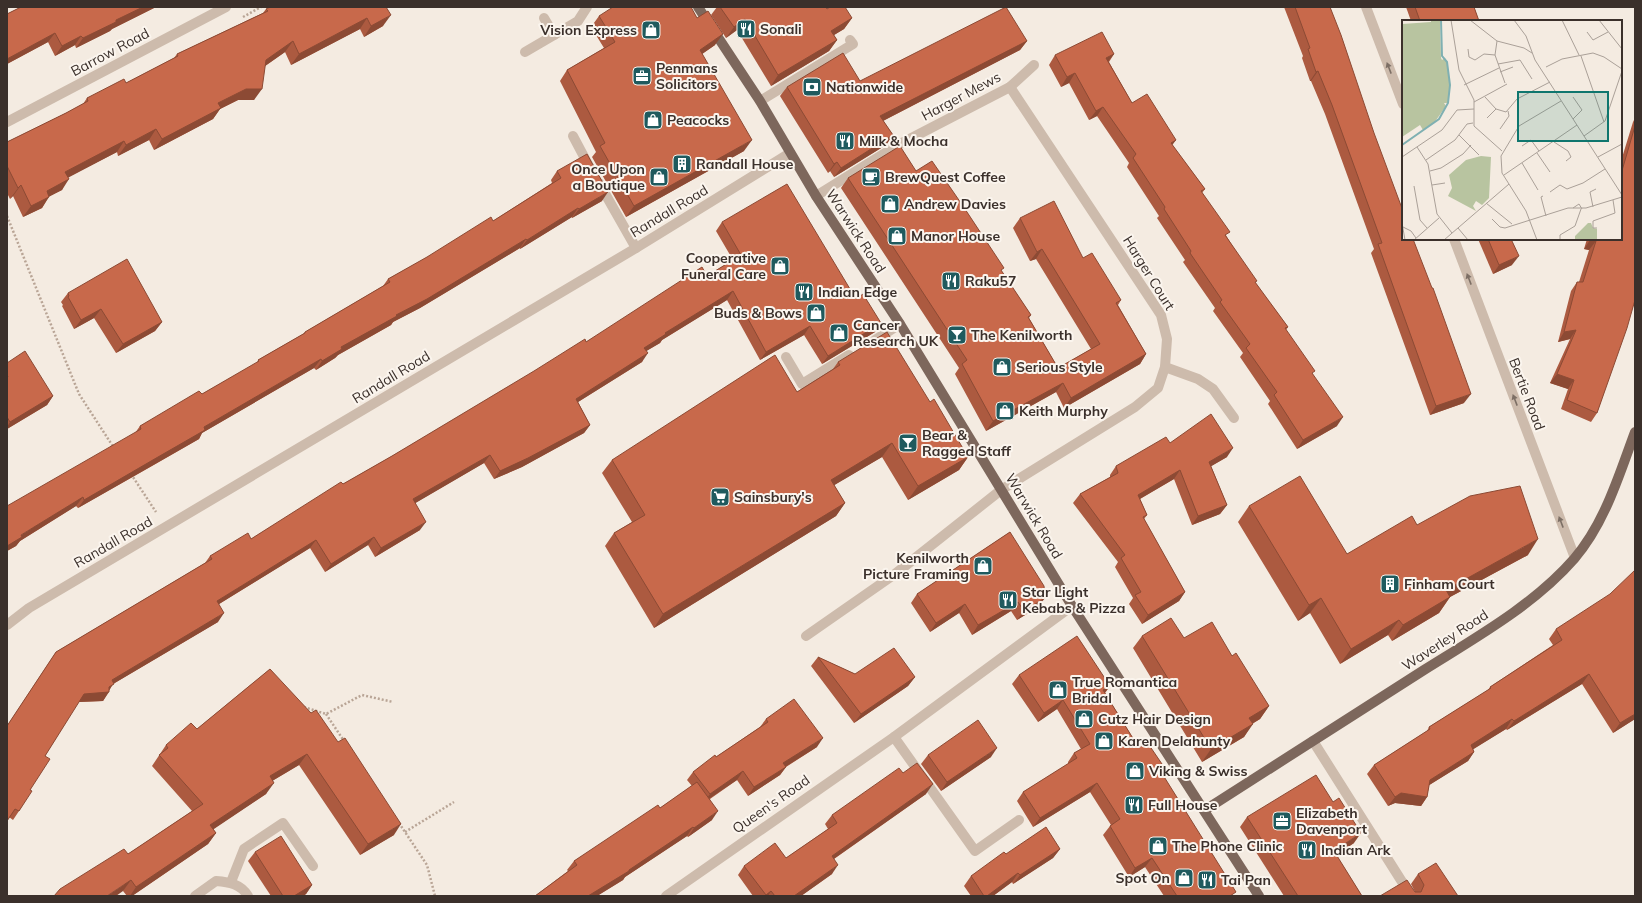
<svg xmlns="http://www.w3.org/2000/svg" width="1642" height="903" font-family="Mulish,sans-serif">
<style>
.lines{fill:none;stroke-linecap:round;stroke-linejoin:round}
.path{stroke:#b9a596;stroke-width:2.5;stroke-dasharray:2 2;stroke-linecap:butt}
.minor{stroke:#cdbbac;stroke-width:10}
.major{stroke:#7d675c;stroke-width:10}
.wall{fill:#ac5a40}
.shaded-wall{fill:#8c4a34}
.building{fill:#c8694b;stroke:#8c4a34}
.oneway{fill:#7d6f65}
.labels{text-anchor:middle;stroke-width:4;stroke-linejoin:round;paint-order:stroke}
.poi-label{font-size:14px;font-weight:bold;fill:#3b302b;stroke:#fbf5ee;text-anchor:start}
.street-label{font-size:14px;fill:#3b302b;stroke:#fbf5ee}
.inset-river{fill:none;stroke:#7fb0b2;stroke-width:2}
.inset-road{fill:none;stroke:#aaa098;stroke-width:1}
.view{fill:#0f766e;fill-opacity:0.15;stroke:#0f766e;stroke-width:2}
.inset-edge{fill:none;stroke:#3b302b;stroke-width:2}
</style>
<rect width="100%" height="100%" fill="#f4ebe1"/>
<g class="lines">
<!-- path -->
<g class="path">
<path d="M 243,17 L 261,7"/>
<path d="M 7,216 L 79,394 L 114,448"/>
<path d="M 131,474 L 156,512"/>
<path d="M 304,707 L 326,714 L 362,695 L 393,702"/>
<path d="M 326,714 L 344,741"/>
<path d="M 399,823 L 427,865 L 435,896"/>
<path d="M 405,832 L 454,802"/>
</g>
<!-- minor -->
<g class="minor">
<path d="M 1366,7 L 1403,104"/>
<path d="M 544,18 L 554,35"/>
<path d="M 525,52 L 578,21 L 587,7"/>
<path d="M 760,101 L 853,44 L 850,40"/>
<path d="M 7,122 L 226,7"/>
<path d="M 573,136 L 590,168"/>
<path d="M 599,183 L 636,248"/>
<path d="M 816,196 L 898,145 L 1010,87 L 1034,65"/>
<path d="M 1454,239 L 1575,558"/>
<path d="M 875,340 L 900,324"/>
<path d="M 786,357 L 802,384 L 849,355"/>
<path d="M 1165,367 L 1198,379 L 1213,389 L 1234,418"/>
<path d="M 7,625 L 29,608 L 636,248 L 790,153"/>
<path d="M 806,636 L 895,574 L 1001,490 L 1135,407 L 1158,388 L 1165,367 L 1167,339 L 1161,315 L 1010,87"/>
<path d="M 894,737 L 975,851 L 1019,820"/>
<path d="M 1313,741 L 1411,896"/>
<path d="M 231,882 L 244,849 L 283,823 L 313,866"/>
<path d="M 195,896 L 216,881 C 229,882 241,884 248,896"/>
<path d="M 666,896 L 894,737 L 1072,606"/>
</g>
<!-- major -->
<g class="major">
<path d="M 698,7 L 760,101 L 816,196 L 900,324 L 1072,606 L 1259,896"/>
<path d="M 1205,810 C 1278,764 1351,717 1424,670 C 1475,638 1534,605 1574,559 C 1605,523 1619,475 1635,432"/>
</g>
</g>
<!-- wall -->
<g class="wall">
<path d="M 21,7 L 156,7 L 112,29 L 110,31 L 76,48 L 75,45 L 55,56 L 48,42 L 7,64 L 7,14 Z"/>
<path d="M 386,7 L 383,26 L 364,37 L 360,29 L 291,65 L 285,52 L 265,66 L 254,100 L 238,100 L 220,109 L 213,119 L 154,150 L 149,140 L 118,156 L 117,152 L 68,177 L 62,190 L 49,196 L 42,208 L 23,217 L 13,196 L 10,199 L 7,193 L 7,142 L 66,113 L 83,104 L 87,98 L 126,83 L 174,58 L 177,54 L 263,13 L 266,9 Z"/>
<path d="M 717,7 L 826,7 L 827,9 L 852,18 L 844,29 L 834,35 L 837,40 L 829,51 L 771,86 L 737,30 L 726,38 L 711,15 Z"/>
<path d="M 1284,7 L 1330,7 L 1464,403 L 1430,415 L 1371,253 L 1374,249 L 1325,114 L 1311,81 L 1310,81 L 1302,58 L 1303,56 Z"/>
<path d="M 1406,7 L 1474,7 L 1479,21 L 1411,21 Z"/>
<path d="M 599,16 L 697,18 L 715,45 L 702,54 L 744,151 L 626,217 L 592,157 L 596,152 L 560,81 L 567,70 L 604,48 L 591,27 Z"/>
<path d="M 1027,41 L 1020,50 L 883,121 L 893,135 L 886,145 L 834,177 L 830,171 L 828,173 L 780,96 L 787,87 L 860,81 Z"/>
<path d="M 1114,54 L 1109,62 L 1132,103 L 1176,140 L 1172,145 L 1205,189 L 1202,193 L 1227,237 L 1256,284 L 1288,327 L 1286,330 L 1313,375 L 1337,426 L 1297,449 L 1268,404 L 1270,401 L 1240,357 L 1243,353 L 1213,311 L 1215,308 L 1183,262 L 1185,260 L 1157,218 L 1159,216 L 1127,167 L 1129,163 L 1097,116 L 1089,120 L 1069,83 L 1061,87 L 1049,65 L 1055,55 Z"/>
<path d="M 1635,118 L 1635,300 L 1597,413 L 1591,422 L 1561,409 L 1568,389 L 1550,383 L 1570,339 L 1558,342 L 1571,291 L 1577,282 L 1579,282 L 1589,250 L 1584,249 L 1587,239 L 1621,239 L 1621,161 L 1633,122 Z"/>
<path d="M 557,171 L 602,201 L 572,218 L 572,217 L 520,249 L 520,248 L 420,308 L 393,322 L 391,325 L 338,355 L 335,358 L 316,370 L 314,368 L 202,433 L 199,439 L 152,466 L 78,508 L 76,506 L 20,541 L 16,546 L 7,551 L 135,433 L 140,426 L 202,394 L 257,363 L 258,360 L 303,334 L 305,332 L 383,286 L 388,279 L 493,221 L 552,183 L 551,180 Z"/>
<path d="M 916,171 L 1002,272 L 1031,315 L 1029,318 L 1058,368 L 1091,349 L 1036,259 L 1030,261 L 1013,228 L 1020,218 L 1083,258 L 1121,300 L 1118,305 L 1146,354 L 1140,364 L 1064,408 L 1056,392 L 986,431 L 955,374 L 959,368 L 841,188 L 848,178 Z"/>
<path d="M 722,222 L 875,332 L 822,364 L 804,335 L 760,360 L 727,300 L 662,340 L 660,343 L 646,351 L 642,362 L 578,402 L 590,425 L 584,433 L 522,467 L 494,479 L 484,463 L 415,503 L 420,530 L 375,557 L 368,545 L 325,572 L 310,548 L 219,604 L 218,622 L 113,684 L 103,701 L 78,702 L 45,756 L 30,790 L 19,811 L 13,820 L 9,817 L 7,821 L 7,726 L 56,652 L 205,563 L 210,556 L 251,539 L 343,484 L 392,456 L 586,342 L 707,276 L 733,260 L 716,231 Z"/>
<path d="M 1478,239 L 1511,239 L 1512,265 L 1493,274 Z"/>
<path d="M 68,293 L 162,322 L 155,331 L 116,353 L 94,318 L 74,329 L 62,306 L 63,305 L 61,302 Z"/>
<path d="M 838,362 L 930,402 L 968,457 L 959,470 L 908,500 L 882,457 L 834,485 L 845,503 L 836,516 L 654,628 L 605,546 L 614,533 L 632,522 L 602,473 L 612,460 L 797,392 L 833,369 Z"/>
<path d="M 7,363 L 53,396 L 47,405 L 7,429 Z"/>
<path d="M 1170,443 L 1227,457 L 1211,466 L 1227,505 L 1220,514 L 1192,525 L 1174,479 L 1140,499 L 1147,515 L 1144,519 L 1185,592 L 1179,601 L 1142,624 L 1129,604 L 1133,598 L 1115,567 L 1118,562 L 1073,503 L 1080,494 L 1110,477 L 1110,475 L 1116,466 Z"/>
<path d="M 1249,506 L 1347,554 L 1417,525 L 1528,555 L 1450,597 L 1439,613 L 1392,641 L 1388,635 L 1340,664 L 1310,613 L 1298,621 L 1238,522 Z"/>
<path d="M 1010,532 L 1038,607 L 1017,620 L 1011,611 L 972,635 L 959,613 L 930,632 L 911,603 L 917,594 Z"/>
<path d="M 1556,629 L 1635,719 L 1613,733 L 1582,684 L 1507,730 L 1506,729 L 1473,749 L 1474,752 L 1468,761 L 1429,785 L 1427,797 L 1421,806 L 1395,803 L 1388,806 L 1367,774 L 1374,765 L 1427,731 L 1429,727 L 1488,690 L 1490,687 L 1553,645 L 1549,639 Z"/>
<path d="M 1142,636 L 1184,638 L 1232,656 L 1269,706 L 1260,719 L 1252,724 L 1244,737 L 1202,762 L 1133,648 Z"/>
<path d="M 818,657 L 855,674 L 915,677 L 908,686 L 854,723 L 811,666 Z"/>
<path d="M 270,669 L 394,835 L 360,855 L 299,765 L 272,781 L 266,794 L 213,829 L 216,833 L 208,844 L 132,896 L 127,896 L 123,891 L 128,854 L 192,811 L 152,766 L 166,745 L 197,729 Z"/>
<path d="M 1019,675 L 1110,686 L 1105,693 L 1139,748 L 1159,769 L 1233,896 L 1164,896 L 1145,867 L 1129,877 L 1103,835 L 1110,826 L 1111,825 L 1090,792 L 1033,827 L 1017,801 L 1023,792 L 1068,764 L 1068,762 L 1074,753 L 1081,749 L 1057,709 L 1038,722 L 1012,684 Z"/>
<path d="M 766,719 L 817,747 L 786,767 L 780,775 L 748,796 L 737,780 L 710,799 L 712,820 L 688,837 L 687,836 L 625,877 L 623,880 L 597,896 L 535,896 L 568,871 L 567,870 L 574,861 L 660,808 L 692,786 L 687,780 L 693,772 L 716,757 L 760,727 Z"/>
<path d="M 928,755 L 991,757 L 941,791 L 921,764 Z"/>
<path d="M 903,773 L 926,794 L 834,859 L 832,874 L 801,896 L 753,896 L 738,875 L 744,866 L 786,858 L 828,829 L 825,824 L 832,815 Z"/>
<path d="M 1247,817 L 1354,843 L 1336,855 L 1362,896 L 1284,896 L 1240,827 Z"/>
<path d="M 1060,849 L 1053,858 L 1013,884 L 1012,882 L 993,896 L 971,896 L 964,886 L 971,876 L 1006,854 Z"/>
<path d="M 255,852 L 312,885 L 306,894 L 303,896 L 271,896 L 248,861 Z"/>
<path d="M 1418,874 L 1458,896 L 1415,892 L 1411,884 Z"/>
</g>
<!-- shaded-wall -->
<g class="shaded-wall">
<path d="M 143,7 L 156,7 L 112,29 L 110,31 L 76,48 L 83,38 L 116,20 Z"/>
<path d="M 391,15 L 383,26 L 364,37 L 371,26 Z"/>
<path d="M 367,18 L 360,29 L 291,65 L 299,54 Z"/>
<path d="M 852,18 L 844,29 L 824,41 L 831,31 Z"/>
<path d="M 745,19 L 737,30 L 726,38 L 734,27 Z"/>
<path d="M 55,33 L 48,42 L 7,64 L 7,59 Z"/>
<path d="M 723,34 L 715,45 L 692,61 L 700,50 Z"/>
<path d="M 81,36 L 75,45 L 55,56 L 62,46 Z"/>
<path d="M 837,40 L 829,51 L 771,86 L 778,75 Z"/>
<path d="M 293,41 L 285,52 L 258,71 L 266,60 Z"/>
<path d="M 1027,41 L 1020,50 L 873,126 L 880,116 Z"/>
<path d="M 1114,54 L 1107,63 L 1106,58 Z"/>
<path d="M 1318,71 L 1311,81 L 1310,81 L 1316,72 Z"/>
<path d="M 1075,73 L 1069,83 L 1061,87 L 1067,77 Z"/>
<path d="M 246,89 L 262,89 L 254,100 L 238,100 L 220,109 L 213,119 L 154,150 L 162,139 L 218,103 Z"/>
<path d="M 1103,107 L 1097,116 L 1089,120 L 1096,111 Z"/>
<path d="M 156,129 L 149,140 L 118,156 L 126,145 Z"/>
<path d="M 893,135 L 886,145 L 834,177 L 841,168 Z"/>
<path d="M 752,140 L 744,151 L 626,217 L 634,206 Z"/>
<path d="M 1176,140 L 1169,149 L 1171,143 Z"/>
<path d="M 124,141 L 117,152 L 58,183 L 65,172 Z"/>
<path d="M 837,162 L 830,171 L 828,173 L 834,164 Z"/>
<path d="M 69,179 L 62,190 L 39,202 L 47,191 Z"/>
<path d="M 21,185 L 13,196 L 10,199 L 18,188 Z"/>
<path d="M 608,192 L 602,201 L 572,218 L 579,209 Z"/>
<path d="M 49,197 L 42,208 L 23,217 L 31,206 Z"/>
<path d="M 578,208 L 572,217 L 520,249 L 527,240 Z"/>
<path d="M 526,239 L 520,248 L 420,308 L 393,322 L 391,325 L 338,355 L 335,358 L 316,370 L 322,361 L 341,347 Z"/>
<path d="M 1590,240 L 1596,241 L 1589,250 L 1584,249 Z"/>
<path d="M 1042,249 L 1036,259 L 1030,261 L 1037,252 Z"/>
<path d="M 1519,256 L 1512,265 L 1493,274 L 1499,265 Z"/>
<path d="M 733,291 L 727,300 L 662,340 L 660,343 L 638,356 L 644,348 L 665,333 Z"/>
<path d="M 101,309 L 94,318 L 74,329 L 81,320 Z"/>
<path d="M 162,322 L 155,331 L 116,353 L 123,344 Z"/>
<path d="M 881,323 L 875,332 L 822,364 L 828,356 Z"/>
<path d="M 810,326 L 804,335 L 760,360 L 766,352 Z"/>
<path d="M 1576,330 L 1570,339 L 1558,342 L 1564,332 Z"/>
<path d="M 648,353 L 642,362 L 570,407 L 576,399 Z"/>
<path d="M 1146,354 L 1140,364 L 1064,408 L 1071,398 Z"/>
<path d="M 321,359 L 314,368 L 202,433 L 199,439 L 78,508 L 84,500 L 204,427 Z"/>
<path d="M 1557,374 L 1574,380 L 1568,389 L 1550,383 Z"/>
<path d="M 1063,383 L 1056,392 L 986,431 L 993,421 Z"/>
<path d="M 1471,394 L 1464,403 L 1430,415 L 1436,406 Z"/>
<path d="M 53,396 L 47,405 L 7,429 L 7,427 L 10,422 Z"/>
<path d="M 1343,417 L 1337,426 L 1297,449 L 1303,440 Z"/>
<path d="M 590,425 L 584,433 L 522,467 L 494,479 L 500,471 Z"/>
<path d="M 892,443 L 882,457 L 821,493 L 831,480 Z"/>
<path d="M 1233,448 L 1227,457 L 1203,471 L 1209,462 Z"/>
<path d="M 490,455 L 484,463 L 407,508 L 413,499 Z"/>
<path d="M 968,457 L 959,470 L 908,500 L 918,486 Z"/>
<path d="M 1180,470 L 1174,479 L 1131,504 L 1138,495 Z"/>
<path d="M 83,497 L 76,506 L 20,541 L 16,546 L 7,551 L 7,546 L 21,535 Z"/>
<path d="M 845,503 L 836,516 L 654,628 L 663,614 Z"/>
<path d="M 1227,505 L 1220,514 L 1192,525 L 1198,516 Z"/>
<path d="M 426,522 L 420,530 L 375,557 L 381,548 Z"/>
<path d="M 374,537 L 368,545 L 325,572 L 331,564 Z"/>
<path d="M 1538,539 L 1528,555 L 1450,597 L 1439,613 L 1392,641 L 1403,625 L 1446,590 Z"/>
<path d="M 316,540 L 310,548 L 211,609 L 217,601 Z"/>
<path d="M 1185,592 L 1179,601 L 1142,624 L 1148,615 Z"/>
<path d="M 1045,598 L 1038,607 L 1017,620 L 1024,611 Z"/>
<path d="M 1321,598 L 1310,613 L 1298,621 L 1309,605 Z"/>
<path d="M 1018,602 L 1011,611 L 972,635 L 978,625 Z"/>
<path d="M 965,604 L 959,613 L 930,632 L 936,623 Z"/>
<path d="M 224,613 L 218,622 L 113,684 L 108,692 L 109,692 L 103,701 L 78,702 L 84,694 L 112,680 Z"/>
<path d="M 1399,620 L 1388,635 L 1340,664 L 1351,649 Z"/>
<path d="M 1589,674 L 1582,684 L 1507,730 L 1514,721 Z"/>
<path d="M 915,677 L 908,686 L 854,723 L 861,714 Z"/>
<path d="M 1110,686 L 1103,695 L 1103,690 Z"/>
<path d="M 1063,700 L 1057,709 L 1038,722 L 1044,713 Z"/>
<path d="M 1269,706 L 1260,719 L 1240,731 L 1249,718 Z"/>
<path d="M 1635,714 L 1635,719 L 1613,733 L 1620,723 Z"/>
<path d="M 1512,719 L 1506,729 L 1464,755 L 1471,745 Z"/>
<path d="M 1253,724 L 1244,737 L 1202,762 L 1211,749 Z"/>
<path d="M 823,738 L 817,747 L 777,772 L 783,763 Z"/>
<path d="M 997,748 L 991,757 L 941,791 L 947,782 Z"/>
<path d="M 1474,752 L 1468,761 L 1423,789 L 1430,780 Z"/>
<path d="M 307,754 L 299,765 L 262,787 L 270,776 Z"/>
<path d="M 786,767 L 780,775 L 748,796 L 754,787 Z"/>
<path d="M 743,771 L 737,780 L 704,802 L 710,794 Z"/>
<path d="M 274,783 L 266,794 L 202,837 L 210,825 Z"/>
<path d="M 1097,783 L 1090,792 L 1033,827 L 1040,818 Z"/>
<path d="M 933,784 L 926,794 L 825,865 L 832,856 Z"/>
<path d="M 1401,793 L 1427,797 L 1421,806 L 1395,803 L 1388,806 L 1395,797 Z"/>
<path d="M 718,811 L 712,820 L 688,837 L 694,828 Z"/>
<path d="M 401,824 L 394,835 L 360,855 L 368,844 Z"/>
<path d="M 693,827 L 687,836 L 625,877 L 623,880 L 597,896 L 588,896 Z"/>
<path d="M 216,833 L 208,844 L 132,896 L 130,896 L 136,887 Z"/>
<path d="M 1361,833 L 1354,843 L 1327,861 L 1334,851 Z"/>
<path d="M 1060,849 L 1053,858 L 1013,884 L 1020,875 Z"/>
<path d="M 1152,858 L 1145,867 L 1129,877 L 1135,868 Z"/>
<path d="M 838,865 L 832,874 L 801,896 L 794,896 Z"/>
<path d="M 1018,873 L 1012,882 L 993,896 L 987,896 Z"/>
<path d="M 131,880 L 123,891 L 116,896 L 107,896 Z"/>
<path d="M 312,885 L 306,894 L 303,896 L 294,896 Z"/>
<path d="M 771,891 L 768,896 L 765,896 L 766,895 Z"/>
</g>
<!-- building -->
<g class="building">
<path d="M 21,7 L 143,7 L 116,20 L 116,22 L 83,38 L 81,36 L 62,46 L 55,33 L 7,59 L 7,14 Z"/>
<path d="M 270,7 L 386,7 L 391,15 L 371,26 L 367,18 L 299,54 L 293,41 L 266,60 L 262,89 L 246,89 L 218,103 L 221,108 L 162,139 L 156,129 L 126,145 L 124,141 L 65,172 L 69,179 L 47,191 L 49,197 L 31,206 L 21,185 L 18,188 L 7,166 L 7,142 L 66,113 L 88,101 L 87,98 L 124,79 L 126,83 L 178,56 L 177,54 L 268,11 L 266,9 Z"/>
<path d="M 613,7 L 691,7 L 697,18 L 708,11 L 723,34 L 700,50 L 752,140 L 634,206 L 600,146 L 605,143 L 567,70 L 615,42 L 599,16 Z"/>
<path d="M 720,7 L 826,7 L 827,9 L 830,7 L 845,7 L 852,18 L 831,31 L 837,40 L 778,75 L 745,19 L 734,27 Z"/>
<path d="M 1006,7 L 1027,41 L 880,116 L 893,135 L 841,168 L 837,162 L 834,164 L 787,87 L 843,53 L 860,81 Z"/>
<path d="M 1295,7 L 1330,7 L 1341,35 L 1374,133 L 1403,211 L 1403,239 L 1413,239 L 1432,288 L 1433,288 L 1471,394 L 1436,406 L 1378,244 L 1382,243 L 1332,105 L 1318,71 L 1316,72 L 1308,49 L 1310,48 Z"/>
<path d="M 1415,7 L 1474,7 L 1479,21 L 1420,21 Z"/>
<path d="M 1102,32 L 1114,54 L 1106,58 L 1132,103 L 1147,94 L 1176,140 L 1171,143 L 1205,189 L 1201,191 L 1230,232 L 1225,235 L 1257,281 L 1255,282 L 1288,327 L 1285,328 L 1315,371 L 1312,373 L 1343,417 L 1303,440 L 1274,395 L 1277,392 L 1246,348 L 1250,344 L 1220,302 L 1222,300 L 1190,253 L 1191,251 L 1164,209 L 1165,207 L 1133,158 L 1136,154 L 1103,107 L 1096,111 L 1075,73 L 1067,77 L 1055,55 Z"/>
<path d="M 1635,126 L 1635,300 L 1627,328 L 1597,413 L 1567,400 L 1574,380 L 1557,374 L 1576,330 L 1564,332 L 1577,282 L 1583,282 L 1596,241 L 1590,240 L 1591,239 L 1621,239 L 1621,174 Z"/>
<path d="M 900,146 L 916,171 L 932,161 L 963,206 L 1004,268 L 1001,270 L 1031,315 L 1028,317 L 1058,368 L 1100,344 L 1042,249 L 1037,252 L 1020,218 L 1054,201 L 1083,258 L 1092,253 L 1121,300 L 1116,303 L 1146,354 L 1071,398 L 1063,383 L 993,421 L 962,364 L 967,360 L 848,178 Z"/>
<path d="M 587,154 L 608,192 L 579,209 L 578,208 L 527,240 L 526,239 L 427,299 L 396,315 L 397,316 L 341,347 L 342,349 L 322,361 L 321,359 L 204,427 L 205,430 L 158,457 L 84,500 L 83,497 L 21,535 L 22,537 L 7,546 L 7,506 L 141,429 L 140,426 L 199,391 L 202,394 L 259,361 L 258,360 L 305,333 L 305,332 L 390,282 L 388,279 L 427,257 L 491,217 L 493,221 L 561,178 L 557,171 Z"/>
<path d="M 787,184 L 856,299 L 863,294 L 881,323 L 828,356 L 810,326 L 766,352 L 733,291 L 665,333 L 666,334 L 644,348 L 648,353 L 576,399 L 590,425 L 528,458 L 500,471 L 490,455 L 413,499 L 426,522 L 381,548 L 374,537 L 331,564 L 316,540 L 217,601 L 224,613 L 112,680 L 114,684 L 109,687 L 109,692 L 84,694 L 45,756 L 50,759 L 30,790 L 32,791 L 19,811 L 15,809 L 7,821 L 7,726 L 56,652 L 212,559 L 210,556 L 248,533 L 251,539 L 341,482 L 343,484 L 392,456 L 534,371 L 585,339 L 586,342 L 702,267 L 707,276 L 741,255 L 722,222 Z"/>
<path d="M 1488,239 L 1511,239 L 1519,256 L 1499,265 Z"/>
<path d="M 127,259 L 162,322 L 123,344 L 101,309 L 81,320 L 68,297 L 69,296 L 68,293 Z"/>
<path d="M 887,332 L 930,402 L 934,399 L 968,457 L 918,486 L 892,443 L 831,480 L 845,503 L 663,614 L 614,533 L 645,515 L 612,460 L 775,355 L 797,392 L 840,365 L 838,362 Z"/>
<path d="M 25,351 L 53,396 L 10,422 L 7,417 L 7,378 L 8,377 L 7,375 L 7,363 Z"/>
<path d="M 1211,414 L 1233,448 L 1209,462 L 1227,505 L 1198,516 L 1180,470 L 1138,495 L 1147,515 L 1143,517 L 1185,592 L 1148,615 L 1135,595 L 1141,592 L 1121,558 L 1125,555 L 1080,494 L 1118,473 L 1116,466 L 1166,437 L 1170,443 Z"/>
<path d="M 1300,476 L 1347,554 L 1412,516 L 1417,525 L 1470,496 L 1520,486 L 1538,539 L 1446,590 L 1450,597 L 1403,625 L 1399,620 L 1351,649 L 1321,598 L 1309,605 L 1249,506 Z"/>
<path d="M 1010,532 L 1044,586 L 1045,598 L 1024,611 L 1018,602 L 978,625 L 965,604 L 936,623 L 917,594 Z"/>
<path d="M 1635,570 L 1635,714 L 1620,723 L 1589,674 L 1514,721 L 1512,719 L 1471,745 L 1474,752 L 1430,780 L 1427,797 L 1401,793 L 1395,797 L 1374,765 L 1430,729 L 1429,727 L 1491,688 L 1490,687 L 1562,640 L 1556,629 L 1610,594 Z"/>
<path d="M 1171,618 L 1184,638 L 1212,622 L 1232,656 L 1236,653 L 1269,706 L 1249,718 L 1253,724 L 1211,749 L 1142,636 Z"/>
<path d="M 1077,636 L 1110,686 L 1103,690 L 1139,748 L 1147,742 L 1162,764 L 1158,767 L 1236,892 L 1230,896 L 1177,896 L 1152,858 L 1135,868 L 1110,826 L 1120,819 L 1097,783 L 1040,818 L 1023,792 L 1077,758 L 1074,753 L 1090,744 L 1063,700 L 1044,713 L 1019,675 Z"/>
<path d="M 894,648 L 915,677 L 861,714 L 818,657 L 855,674 Z"/>
<path d="M 270,669 L 311,713 L 316,710 L 338,742 L 345,738 L 401,824 L 368,844 L 307,754 L 270,776 L 274,783 L 210,825 L 216,833 L 136,887 L 131,880 L 107,896 L 54,896 L 60,889 L 124,849 L 128,854 L 203,804 L 159,755 L 168,748 L 166,745 L 191,723 L 197,729 Z"/>
<path d="M 794,699 L 823,738 L 783,763 L 786,767 L 754,787 L 743,771 L 710,794 L 693,772 L 715,755 L 716,757 L 768,722 L 766,719 Z"/>
<path d="M 978,720 L 997,748 L 947,782 L 928,755 Z"/>
<path d="M 917,763 L 933,784 L 832,856 L 838,865 L 794,896 L 775,896 L 771,891 L 766,895 L 744,866 L 775,843 L 786,858 L 837,823 L 832,815 L 899,768 L 903,773 Z"/>
<path d="M 1316,775 L 1333,802 L 1339,798 L 1361,833 L 1334,851 L 1362,896 L 1298,896 L 1247,817 Z"/>
<path d="M 697,782 L 718,811 L 694,828 L 693,827 L 629,870 L 629,871 L 588,896 L 535,896 L 577,865 L 574,861 L 658,805 L 660,808 Z"/>
<path d="M 1046,827 L 1060,849 L 1020,875 L 1018,873 L 987,896 L 984,896 L 971,876 L 1004,852 L 1006,854 Z"/>
<path d="M 281,836 L 312,885 L 294,896 L 283,896 L 255,852 Z"/>
<path d="M 1436,863 L 1458,896 L 1380,896 L 1407,880 L 1415,892 L 1421,892 L 1424,885 L 1418,874 Z"/>
</g>
<!-- one-way arrows -->
<defs><path id="oneway-solid" d="M-6-.8H1V-3.2L6.5 0L1 3.2V.8H-6Z"/></defs>
<g class="oneway">
<use href="#oneway-solid" transform="translate(1389 68) rotate(-111)"/>
<use href="#oneway-solid" transform="translate(1469 279) rotate(-111)"/>
<use href="#oneway-solid" transform="translate(1515 400) rotate(-111)"/>
<use href="#oneway-solid" transform="translate(1561 522) rotate(-111)"/>
</g>
<!-- icons -->
<defs>
<symbol id="restaurant-square" viewBox="-11 -11 22 22"><rect x="-9" y="-9" width="18" height="18" rx="4" fill="#1f5a5e" stroke="#fbf5ee"/><path d="M-5-6h1v4h1v-4h1v4h1v-4h1v5L-1.5 .5V6h-2V.5L-5-1ZM5-6V6H3V1.5H1.5Q1.5-4 5-6Z" fill="#fff"/></symbol>
<symbol id="shop-square" viewBox="-11 -11 22 22"><rect x="-9" y="-9" width="18" height="18" rx="4" fill="#1f5a5e" stroke="#fbf5ee"/><path d="M-5-2.5h2.3a2.7 3.5 0 0 1 5.4 0H5L5.5 6h-11ZM-1.5-2.5h3a1.5 2.3 0 0 0-3 0Z" fill="#fff"/></symbol>
<symbol id="office-square" viewBox="-11 -11 22 22"><rect x="-9" y="-9" width="18" height="18" rx="4" fill="#1f5a5e" stroke="#fbf5ee"/><path d="M-6-3h4V-5.5h4V-3h4V5H-6ZM-1-4.5V-3h2v-1.5ZM-6 0V1H6V0Z" fill="#fff"/></symbol>
<symbol id="bank-square" viewBox="-11 -11 22 22"><rect x="-9" y="-9" width="18" height="18" rx="4" fill="#1f5a5e" stroke="#fbf5ee"/><path d="M-6-4H6V4H-6ZM0-2.3a2.3 2.3 0 1 0 0 4.6a2.3 2.3 0 1 0 0-4.6Z" fill="#fff"/></symbol>
<symbol id="building-square" viewBox="-11 -11 22 22"><rect x="-9" y="-9" width="18" height="18" rx="4" fill="#1f5a5e" stroke="#fbf5ee"/><path d="M-4-6H4V6H1V3H-1V6H-4ZM-2.5-4.3h1.7v1.8h-1.7ZM.8-4.3h1.7v1.8H.8ZM-2.5-1h1.7V.8h-1.7ZM.8-1h1.7V.8H.8Z" fill="#fff"/></symbol>
<symbol id="cafe-square" viewBox="-11 -11 22 22"><rect x="-9" y="-9" width="18" height="18" rx="4" fill="#1f5a5e" stroke="#fbf5ee"/><path d="M-5.5-4.5H6V0H3Q3 3.5 0 3.5H-2.5Q-5.5 3.5-5.5 0ZM3-3.2v2h1.7v-2ZM-6 4.5H4V6H-6Z" fill="#fff"/></symbol>
<symbol id="bar-square" viewBox="-11 -11 22 22"><rect x="-9" y="-9" width="18" height="18" rx="4" fill="#1f5a5e" stroke="#fbf5ee"/><path d="M-6-5H6L.8 .8V4.5H3.5V6h-7V4.5H-.8V.8Z" fill="#fff"/></symbol>
<symbol id="supermarket-square" viewBox="-11 -11 22 22"><rect x="-9" y="-9" width="18" height="18" rx="4" fill="#1f5a5e" stroke="#fbf5ee"/><path d="M-6-5.5h2.5l.6 2H6L4.5 2H-2.5L-4.4-4H-6ZM-1.5 3.2a1.3 1.3 0 1 0 .1 0ZM3 3.2a1.3 1.3 0 1 0 .1 0Z" fill="#fff"/></symbol>
</defs>
<g fill-rule="evenodd">
<use href="#restaurant-square" x="735" y="18" width="22" height="22"/>
<use href="#shop-square" x="640" y="19" width="22" height="22"/>
<use href="#office-square" x="631" y="65" width="22" height="22"/>
<use href="#bank-square" x="801" y="76" width="22" height="22"/>
<use href="#shop-square" x="642" y="109" width="22" height="22"/>
<use href="#restaurant-square" x="834" y="130" width="22" height="22"/>
<use href="#building-square" x="671" y="153" width="22" height="22"/>
<use href="#shop-square" x="648" y="166" width="22" height="22"/>
<use href="#cafe-square" x="860" y="166" width="22" height="22"/>
<use href="#shop-square" x="879" y="193" width="22" height="22"/>
<use href="#shop-square" x="886" y="225" width="22" height="22"/>
<use href="#shop-square" x="769" y="255" width="22" height="22"/>
<use href="#restaurant-square" x="940" y="270" width="22" height="22"/>
<use href="#restaurant-square" x="793" y="281" width="22" height="22"/>
<use href="#shop-square" x="805" y="302" width="22" height="22"/>
<use href="#shop-square" x="828" y="322" width="22" height="22"/>
<use href="#bar-square" x="946" y="324" width="22" height="22"/>
<use href="#shop-square" x="991" y="356" width="22" height="22"/>
<use href="#shop-square" x="994" y="400" width="22" height="22"/>
<use href="#bar-square" x="897" y="432" width="22" height="22"/>
<use href="#supermarket-square" x="709" y="486" width="22" height="22"/>
<use href="#shop-square" x="972" y="555" width="22" height="22"/>
<use href="#building-square" x="1379" y="573" width="22" height="22"/>
<use href="#restaurant-square" x="997" y="589" width="22" height="22"/>
<use href="#shop-square" x="1047" y="679" width="22" height="22"/>
<use href="#shop-square" x="1073" y="708" width="22" height="22"/>
<use href="#shop-square" x="1093" y="730" width="22" height="22"/>
<use href="#shop-square" x="1124" y="760" width="22" height="22"/>
<use href="#restaurant-square" x="1123" y="794" width="22" height="22"/>
<use href="#office-square" x="1271" y="810" width="22" height="22"/>
<use href="#shop-square" x="1147" y="835" width="22" height="22"/>
<use href="#restaurant-square" x="1296" y="839" width="22" height="22"/>
<use href="#shop-square" x="1173" y="867" width="22" height="22"/>
<use href="#restaurant-square" x="1196" y="869" width="22" height="22"/>
</g>
<g class="labels">
<!-- poi labels -->
<g class="poi-label">
<text x="760" y="34">Sonali</text>
<text x="637" y="35" text-anchor="end">Vision Express</text>
<text x="656" y="73">Penmans<tspan x="656" dy="16">Solicitors</tspan></text>
<text x="826" y="92">Nationwide</text>
<text x="667" y="125">Peacocks</text>
<text x="859" y="146">Milk &amp; Mocha</text>
<text x="696" y="169">Randall House</text>
<text x="645" y="174" text-anchor="end">Once Upon<tspan x="645" dy="16">a Boutique</tspan></text>
<text x="885" y="182">BrewQuest Coffee</text>
<text x="904" y="209">Andrew Davies</text>
<text x="911" y="241">Manor House</text>
<text x="766" y="263" text-anchor="end">Cooperative<tspan x="766" dy="16">Funeral Care</tspan></text>
<text x="965" y="286">Raku57</text>
<text x="818" y="297">Indian Edge</text>
<text x="802" y="318" text-anchor="end">Buds &amp; Bows</text>
<text x="853" y="330">Cancer<tspan x="853" dy="16">Research UK</tspan></text>
<text x="971" y="340">The Kenilworth</text>
<text x="1016" y="372">Serious Style</text>
<text x="1019" y="416">Keith Murphy</text>
<text x="922" y="440">Bear &amp;<tspan x="922" dy="16">Ragged Staff</tspan></text>
<text x="734" y="502">Sainsbury's</text>
<text x="969" y="563" text-anchor="end">Kenilworth<tspan x="969" dy="16">Picture Framing</tspan></text>
<text x="1404" y="589">Finham Court</text>
<text x="1022" y="597">Star Light<tspan x="1022" dy="16">Kebabs &amp; Pizza</tspan></text>
<text x="1072" y="687">True Romantica<tspan x="1072" dy="16">Bridal</tspan></text>
<text x="1098" y="724">Cutz Hair Design</text>
<text x="1118" y="746">Karen Delahunty</text>
<text x="1149" y="776">Viking &amp; Swiss</text>
<text x="1148" y="810">Full House</text>
<text x="1296" y="818">Elizabeth<tspan x="1296" dy="16">Davenport</tspan></text>
<text x="1172" y="851">The Phone Clinic</text>
<text x="1321" y="855">Indian Ark</text>
<text x="1170" y="883" text-anchor="end">Spot On</text>
<text x="1221" y="885">Tai Pan</text>
</g>
<!-- street labels -->
<g class="street-label">
<text transform="translate(110 52) rotate(-28)" y="5">Barrow Road</text>
<text transform="translate(961 96) rotate(-28)" y="5">Harger Mews</text>
<text transform="translate(669 211) rotate(-31)" y="5">Randall Road</text>
<text transform="translate(856 231) rotate(57)" y="5">Warwick Road</text>
<text transform="translate(1149 273) rotate(58)" y="5">Harger Court</text>
<text transform="translate(391 377) rotate(-31)" y="5">Randall Road</text>
<text transform="translate(1527 394) rotate(69)" y="5">Bertie Road</text>
<text transform="translate(1034 516) rotate(59)" y="5">Warwick Road</text>
<text transform="translate(113 542) rotate(-30)" y="5">Randall Road</text>
<text transform="translate(1445 640) rotate(-33)" y="5">Waverley Road</text>
<text transform="translate(771 804) rotate(-35)" y="5">Queen's Road</text>
</g>
</g>
<!-- overview -->
<g transform="translate(1402 20)">
<rect width="220" height="220" fill="#f4ebe1"/>
<path d="M 29,0 L 38,0 L 39,38 L 40,40 L 43,38 L 45,42 L 48,65 L 46,83 L 42,83 L 44,86 L 32,103 L 21,110 L 18,105 L 0,117 L 0,4 L 29,2 ZM 79,136 L 89,137 L 87,178 L 80,185 L 74,181 L 71,186 L 74,191 L 46,176 L 50,168 L 47,155 L 64,140 ZM 186,203 L 189,203 L 191,208 L 195,209 L 195,220 L 173,220 L 173,216 Z" fill="#b8c4a0"/>
<path class="inset-river" d="M 0,125 L 37,99 L 46,83 L 48,65 L 45,42 L 40,36 L 39,0"/>
<path class="inset-road" d="M 49,0 L 57,50 L 72,80 L 72,106 L 100,131M 68,0 L 95,21 L 122,28 L 130,33M 112,0 L 124,16 L 133,40 L 220,175M 160,0 L 177,35M 197,0 L 220,29M 185,12 L 191,20 L 206,12M 95,21 L 93,35 L 103,63M 66,29 L 67,37 L 73,40 L 82,34 L 93,35M 179,36 L 202,102M 96,44 L 118,40 L 130,59M 144,47 L 160,39 L 191,33 L 202,37 L 220,49M 98,52 L 111,47M 62,65 L 97,48M 83,77 L 94,89 L 104,92 L 115,79 L 148,62M 72,82 L 105,64M 85,98 L 94,89M 171,99 L 180,90 L 171,77M 98,109 L 107,96 L 106,91M 57,115 L 77,135M 182,116 L 203,101 L 220,51M 152,122 L 166,131 L 169,137 L 164,141M 120,126 L 129,120 L 137,131M 15,127 L 26,144 L 35,194 L 50,213M 135,133 L 148,152M 0,137 L 40,110 L 55,90 L 72,89M 196,137 L 220,124M 24,140 L 53,120 L 65,104 L 71,103M 120,143 L 136,170M 28,151 L 39,148 L 61,134 L 69,125M 102,155 L 175,105M 30,165 L 43,163M 12,166 L 18,200 L 25,208M 148,172 L 158,165 L 165,169 L 181,163 L 203,149M 141,176 L 139,177 L 144,196M 84,183 L 110,204M 191,187 L 188,172 L 194,169M 171,188 L 177,184 L 180,189M 90,199 L 98,207 L 103,208 L 166,188 L 184,188 L 220,177M 0,203 L 3,220M 1,207 L 9,211 L 14,218M 56,208 L 66,220M 195,208 L 191,208 L 191,201 L 213,193 L 211,180M 12,220 L 37,198M 42,220 L 107,164M 135,220 L 124,191 L 100,153 L 99,136 L 117,106 L 159,81M 158,220 L 158,215 L 173,206 L 179,189"/>
<path class="view" d="M 116,72 L 206,72 L 206,121 L 116,121 Z"/>
<rect width="220" height="220" class="inset-edge"/>
</g>
<!-- border -->
<rect width="1642" height="903" fill="none" stroke="#3b302b" stroke-width="16"/>
</svg>
